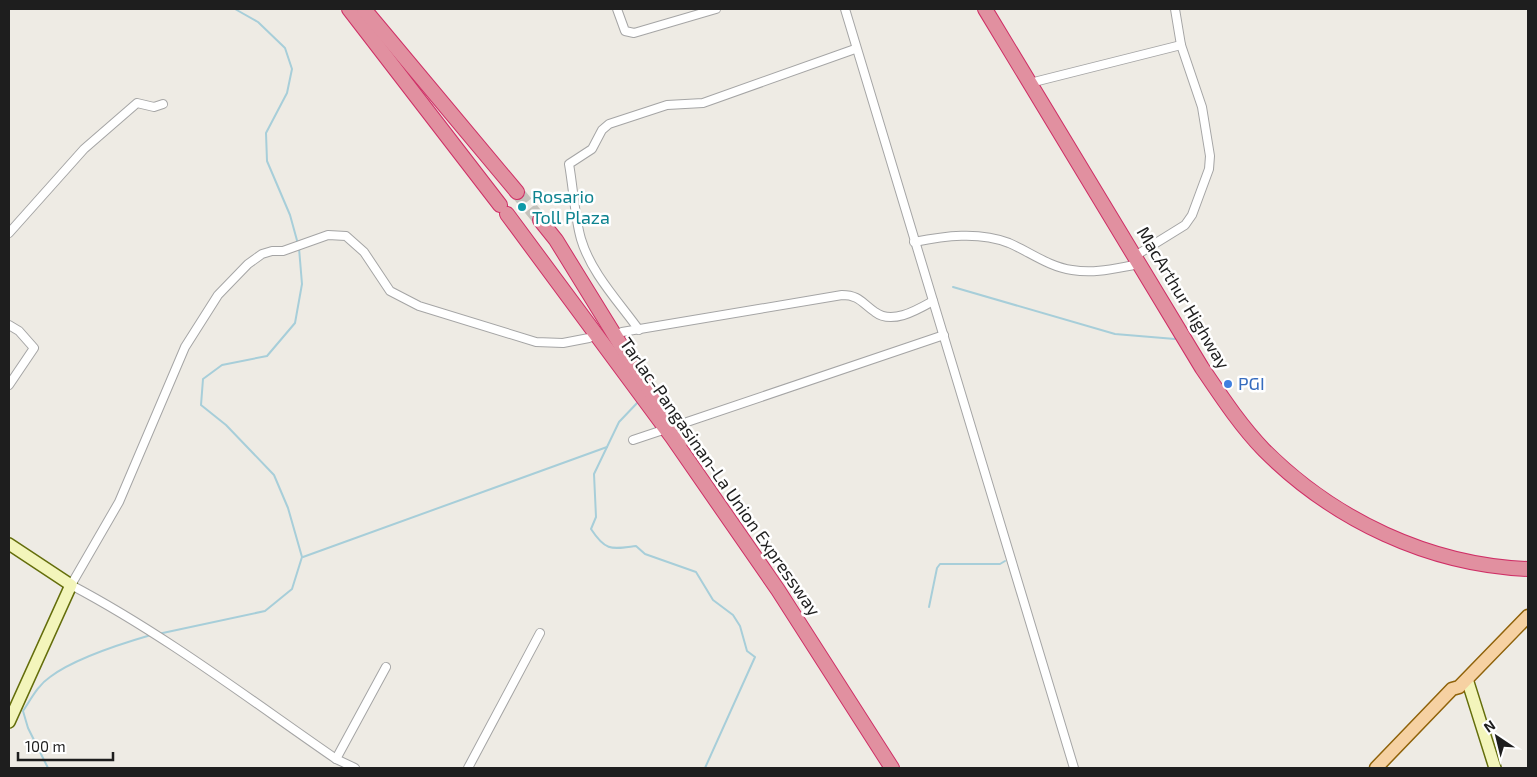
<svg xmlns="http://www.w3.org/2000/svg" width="1537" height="777" font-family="'Exo 2',sans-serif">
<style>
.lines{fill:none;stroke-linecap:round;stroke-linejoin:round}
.stream{stroke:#a7ced9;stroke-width:2}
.highway-tunnel{stroke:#c4c2bc;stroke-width:14;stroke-dasharray:14 7;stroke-linecap:butt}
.street-casing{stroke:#a5a5a5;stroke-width:10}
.secondary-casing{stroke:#646e0b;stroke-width:14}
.primary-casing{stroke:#8f6209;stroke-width:15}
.highway-casing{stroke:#cf2f66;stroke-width:16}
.street{stroke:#fff;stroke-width:8}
.secondary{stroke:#f3f5bb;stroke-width:11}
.primary{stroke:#f6d1a2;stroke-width:12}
.highway{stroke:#e190a0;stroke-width:14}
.culture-dot{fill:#0f9aa8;stroke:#fff;stroke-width:2}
.shop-dot{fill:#3f7fe0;stroke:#fff;stroke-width:2}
.labels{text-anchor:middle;stroke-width:5;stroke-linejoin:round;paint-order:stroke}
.culture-label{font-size:18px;fill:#0d838f;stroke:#fff;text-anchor:start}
.street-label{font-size:18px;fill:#1e1e1e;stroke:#fff}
.shop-label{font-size:18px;fill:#366cbe;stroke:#fff;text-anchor:start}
</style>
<rect width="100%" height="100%" fill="#eeebe4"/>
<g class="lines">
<!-- stream -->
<g class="stream">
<path d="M 235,9 L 258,22 L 285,48 L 292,69 L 287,93 L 266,133 L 267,161 L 290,215 L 298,244"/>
<path d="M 953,287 L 1115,334 L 1175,339"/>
<path d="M 639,401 L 619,422 L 594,474 L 596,517 L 591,529 C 606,552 612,549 636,546 L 645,554 L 696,572 L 713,600 L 733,615 L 740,626 L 747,651 L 755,657 L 705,768"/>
<path d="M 303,557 L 607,447"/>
<path d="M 929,607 L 937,568 L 940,564 L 1000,564 L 1005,561"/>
<path d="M 158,634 L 265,611 L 292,589 L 302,557 L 288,508 L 274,475 L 226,425 L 201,405 L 203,379 L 222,365 L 267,356 L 295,323 L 302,284 L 299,248"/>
<path d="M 48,768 L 28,728 L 23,711 C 31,699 38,685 50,677 C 75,658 120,644 151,635"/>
</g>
<!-- highway-tunnel -->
<path class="highway-tunnel" d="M 517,192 L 540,220"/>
<defs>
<g id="street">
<path d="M 617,9 L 625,31 L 634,33 L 716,9"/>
<path d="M 845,9 L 1074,768"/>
<path d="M 1030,83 L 1181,45"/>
<path d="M 9,233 L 84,149 L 137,103 L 154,107 L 163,104"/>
<path d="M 914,242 C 944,236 979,231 1009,243 C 1030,252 1049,267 1072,270 C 1096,274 1116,268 1140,264"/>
<path d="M 1135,256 L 1185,225 L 1192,215 L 1209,169 L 1210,156 L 1202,107 L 1181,45 L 1175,9"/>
<path d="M 9,325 L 19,331 L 34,348 L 9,385"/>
<path d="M 639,330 C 619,302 591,273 581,239 C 575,219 573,186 569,164 L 592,149 L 602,130 L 609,124 L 667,105 L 703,103 L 855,49"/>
<path d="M 622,332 L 842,295 C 859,295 862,303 875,312 C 892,325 917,310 933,301"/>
<path d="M 687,422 L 944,335"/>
<path d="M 633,440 L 660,431"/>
<path d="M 336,759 L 386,667"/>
<path d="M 355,768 L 336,759 C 249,699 164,634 71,585 L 119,502 L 185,347 L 218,295 L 248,264 L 262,254 L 272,251 L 283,251 L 328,235 L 346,236 L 364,252 L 390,291 L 419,306 L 536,342 L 563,343 L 589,338"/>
<path d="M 468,768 L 540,633"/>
</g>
<g id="secondary">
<path d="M 9,544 L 71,585 L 9,722"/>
<path d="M 1467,679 L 1495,768"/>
</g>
<path id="primary" d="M 1376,768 L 1452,689 L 1459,687 L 1528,616"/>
<g id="highway">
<path d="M 349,9 L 500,205"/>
<path d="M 364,9 L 517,192"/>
<path d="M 985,9 L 1202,368 C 1221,396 1240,425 1264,450 C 1334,520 1429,565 1528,569"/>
<path d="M 507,214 L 672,437 L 778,590 L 892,768"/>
<path d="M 540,220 L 556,240 L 638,373 L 683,439"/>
</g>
</defs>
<!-- street casing -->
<use href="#street" class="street-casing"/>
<!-- secondary casing -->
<use href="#secondary" class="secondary-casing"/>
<!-- primary casing -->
<use href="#primary" class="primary-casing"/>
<!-- highway casing -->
<use href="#highway" class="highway-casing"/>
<!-- street -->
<use href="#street" class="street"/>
<!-- secondary -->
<use href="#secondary" class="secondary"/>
<!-- primary -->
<use href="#primary" class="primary"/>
<!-- highway -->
<use href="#highway" class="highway"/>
</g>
<!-- markers -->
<circle class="culture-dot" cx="522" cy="207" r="5"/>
<circle class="shop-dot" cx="1228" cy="384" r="5"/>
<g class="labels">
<!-- culture labels -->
<g class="culture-label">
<text x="532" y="203">Rosario<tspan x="532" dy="21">Toll Plaza</tspan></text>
</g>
<!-- street labels -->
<g class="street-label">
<text transform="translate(1183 298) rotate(59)" y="6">MacArthur Highway</text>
<text transform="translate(720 477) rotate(55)" y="6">Tarlac-Pangasinan-La Union Expressway</text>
</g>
<!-- shop labels -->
<g class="shop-label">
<text x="1238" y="390">PGI</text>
</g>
</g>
<!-- border -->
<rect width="1537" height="777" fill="none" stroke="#1e1e1e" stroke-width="20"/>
<!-- north arrow -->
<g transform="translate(1497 737) rotate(325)" stroke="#ffffff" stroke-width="4" paint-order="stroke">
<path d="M0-4L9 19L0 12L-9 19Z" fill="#1e1e1e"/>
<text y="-8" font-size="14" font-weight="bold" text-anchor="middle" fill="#1e1e1e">N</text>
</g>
<!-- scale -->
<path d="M18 752v8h95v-8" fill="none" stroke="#1e1e1e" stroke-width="2.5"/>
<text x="25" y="752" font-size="15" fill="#1e1e1e" stroke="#ffffff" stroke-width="4" paint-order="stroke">100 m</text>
</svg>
